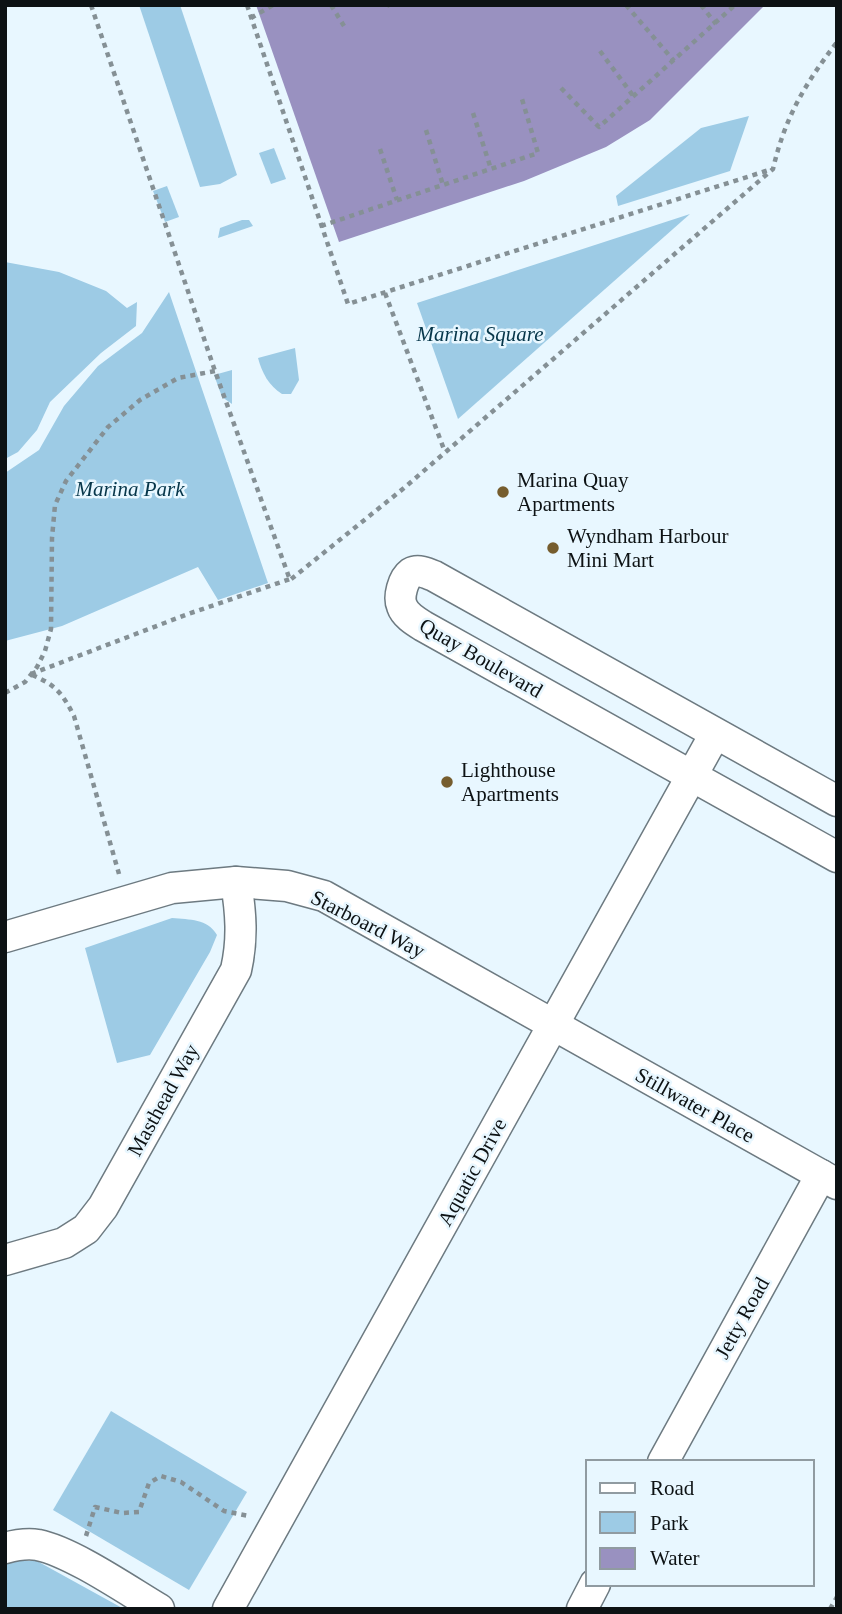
<svg xmlns="http://www.w3.org/2000/svg" width="842" height="1614" font-family="'Times New Roman',serif">
<style>
.green{fill:#9dcbe5}
.water{fill:#9991c0}
.lines{fill:none;stroke-linecap:round;stroke-linejoin:round}
.minor-casing{stroke:#6d7a81;stroke-width:33}
.path{stroke:#859095;stroke-width:4.5;stroke-dasharray:5 5;stroke-linecap:butt}
.minor{stroke:#fff;stroke-width:30}
.poi-dot{fill:#765d2e;stroke:#e8f7ff;stroke-width:2.5}
.labels{text-anchor:middle;stroke-width:5;stroke-linejoin:round;paint-order:stroke}
.park-label{font-size:21px;font-style:italic;fill:#06364a;stroke:#e8f7ff}
.poi-label{font-size:21px;fill:#0d1214;stroke:#e8f7ff;text-anchor:start}
.street-label{font-size:21px;fill:#0d1214;stroke:#e8f7ff}
</style>
<rect width="100%" height="100%" fill="#e8f7ff"/>
<!-- green -->
<g class="green">
<path d="M 139,5 L 180,5 L 237,175 L 220,184 L 200,187 Z"/>
<path d="M 749,116 L 730,171 L 618,206 L 616,196 L 701,128 Z"/>
<path d="M 274,148 L 286,179 L 271,184 L 259,153 Z"/>
<path d="M 167,186 L 179,217 L 165,222 L 153,191 Z"/>
<path d="M 690,214 L 458,419 L 417,303 Z"/>
<path d="M 242,220 L 249,220 L 253,226 L 218,238 L 220,228 Z"/>
<path d="M 5,262 L 59,272 L 106,291 L 127,308 L 137,302 L 136,326 L 101,353 L 50,402 L 37,430 L 18,452 L 5,459 Z"/>
<path d="M 169,292 L 268,583 L 218,600 L 198,567 L 62,626 L 5,641 L 5,473 L 39,450 L 64,406 L 98,366 L 142,333 Z"/>
<path d="M 295,348 L 299,380 L 291,394 L 282,394 C 269,386 262,373 258,358 Z"/>
<path d="M 232,370 L 232,404 L 222,397 L 214,375 Z"/>
<path d="M 172,918 C 190,920 207,918 217,935 L 210,952 L 150,1055 L 117,1063 L 85,948 Z"/>
<path d="M 111,1411 L 247,1492 L 189,1590 L 53,1510 Z"/>
<path d="M 17,1561 L 37,1561 L 124,1609 L 5,1609 L 5,1565 Z"/>
</g>
<!-- water -->
<path class="water" d="M 256,5 L 765,5 L 650,120 L 606,147 L 524,181 L 339,242 Z"/>
<g class="lines">
<defs>
<g id="minor">
<path d="M 837,801 L 434,576 C 427,573 418,569 411,573 C 403,579 398,597 402,606 C 405,615 415,621 423,626 L 837,857"/>
<path d="M 5,937 L 172,888 L 236,882 L 287,886 L 324,896 L 837,1184"/>
<path d="M 5,1260 L 64,1243 L 86,1229 L 103,1207 L 236,970 C 243,939 241,913 236,882"/>
<path d="M 663,1462 L 821,1175"/>
<path d="M 5,1548 C 16,1545 26,1543 38,1545 C 72,1552 127,1590 159,1609"/>
<path d="M 228,1609 L 715,734"/>
<path d="M 582,1609 L 595,1584"/>
</g>
</defs>
<!-- minor casing -->
<use href="#minor" class="minor-casing"/>
<!-- path -->
<g class="path">
<path d="M 91,5 L 215,371 L 290,580 L 404,488 L 773,169 C 785,117 805,84 837,42"/>
<path d="M 247,5 L 348,304 L 769,170"/>
<path d="M 331,5 L 344,26"/>
<path d="M 389,5 L 390,7"/>
<path d="M 626,5 L 674,61"/>
<path d="M 701,5 L 716,24"/>
<path d="M 251,18 L 273,5"/>
<path d="M 600,51 L 634,97"/>
<path d="M 561,88 L 599,127 L 735,5"/>
<path d="M 473,113 L 491,169"/>
<path d="M 426,130 L 443,185"/>
<path d="M 380,149 L 397,200"/>
<path d="M 321,226 L 538,153 L 522,99"/>
<path d="M 385,293 L 445,452"/>
<path d="M 31,674 L 188,614 L 290,579"/>
<path d="M 32,675 C 56,685 62,693 74,716 L 119,874"/>
<path d="M 5,693 L 25,682 L 37,667 L 45,651 L 51,629 L 52,538 L 55,505 L 66,481 L 108,427 L 140,400 L 178,378 L 215,371"/>
<path d="M 86,1536 L 95,1507 L 122,1513 L 139,1512 L 149,1483 L 161,1476 L 181,1482 L 224,1511 L 249,1516"/>
<path d="M 830,1609 L 837,1597"/>
</g>
<!-- minor -->
<use href="#minor" class="minor"/>
</g>
<!-- markers -->
<g class="poi-dot">
<circle cx="503" cy="492" r="7"/>
<circle cx="553" cy="548" r="7"/>
<circle cx="447" cy="782" r="7"/>
</g>
<g class="labels">
<!-- park labels -->
<g class="park-label">
<text x="480" y="341">Marina Square</text>
<text x="130" y="496">Marina Park</text>
</g>
<!-- poi labels -->
<g class="poi-label">
<text x="517" y="487">Marina Quay<tspan x="517" dy="24">Apartments</tspan></text>
<text x="567" y="543">Wyndham Harbour<tspan x="567" dy="24">Mini Mart</tspan></text>
<text x="461" y="777">Lighthouse<tspan x="461" dy="24">Apartments</tspan></text>
</g>
<!-- street labels -->
<g class="street-label">
<text transform="translate(481 658) rotate(30)" y="7">Quay Boulevard</text>
<text transform="translate(368 924) rotate(27)" y="7">Starboard Way</text>
<text transform="translate(163 1100) rotate(-61)" y="7">Masthead Way</text>
<text transform="translate(695 1105) rotate(29)" y="7">Stillwater Place</text>
<text transform="translate(472 1172) rotate(-61)" y="7">Aquatic Drive</text>
<text transform="translate(742 1318) rotate(-61)" y="7">Jetty Road</text>
</g>
</g>
<!-- border -->
<rect width="842" height="1614" fill="none" stroke="#0d1214" stroke-width="14"/>
<!-- legend -->
<rect x="586" y="1460" width="228" height="126" fill="#e8f7ff" stroke="#909ba1" stroke-width="2"/>
<rect x="600" y="1483" width="35" height="10" fill="#ffffff" stroke="#909ba1" stroke-width="2"/>
<text x="650" y="1495" font-size="21" fill="#0d1214">Road</text>
<rect x="600" y="1512" width="35" height="21" fill="#9dcbe5" stroke="#909ba1" stroke-width="2"/>
<text x="650" y="1530" font-size="21" fill="#0d1214">Park</text>
<rect x="600" y="1548" width="35" height="21" fill="#9991c0" stroke="#909ba1" stroke-width="2"/>
<text x="650" y="1565" font-size="21" fill="#0d1214">Water</text>
</svg>
